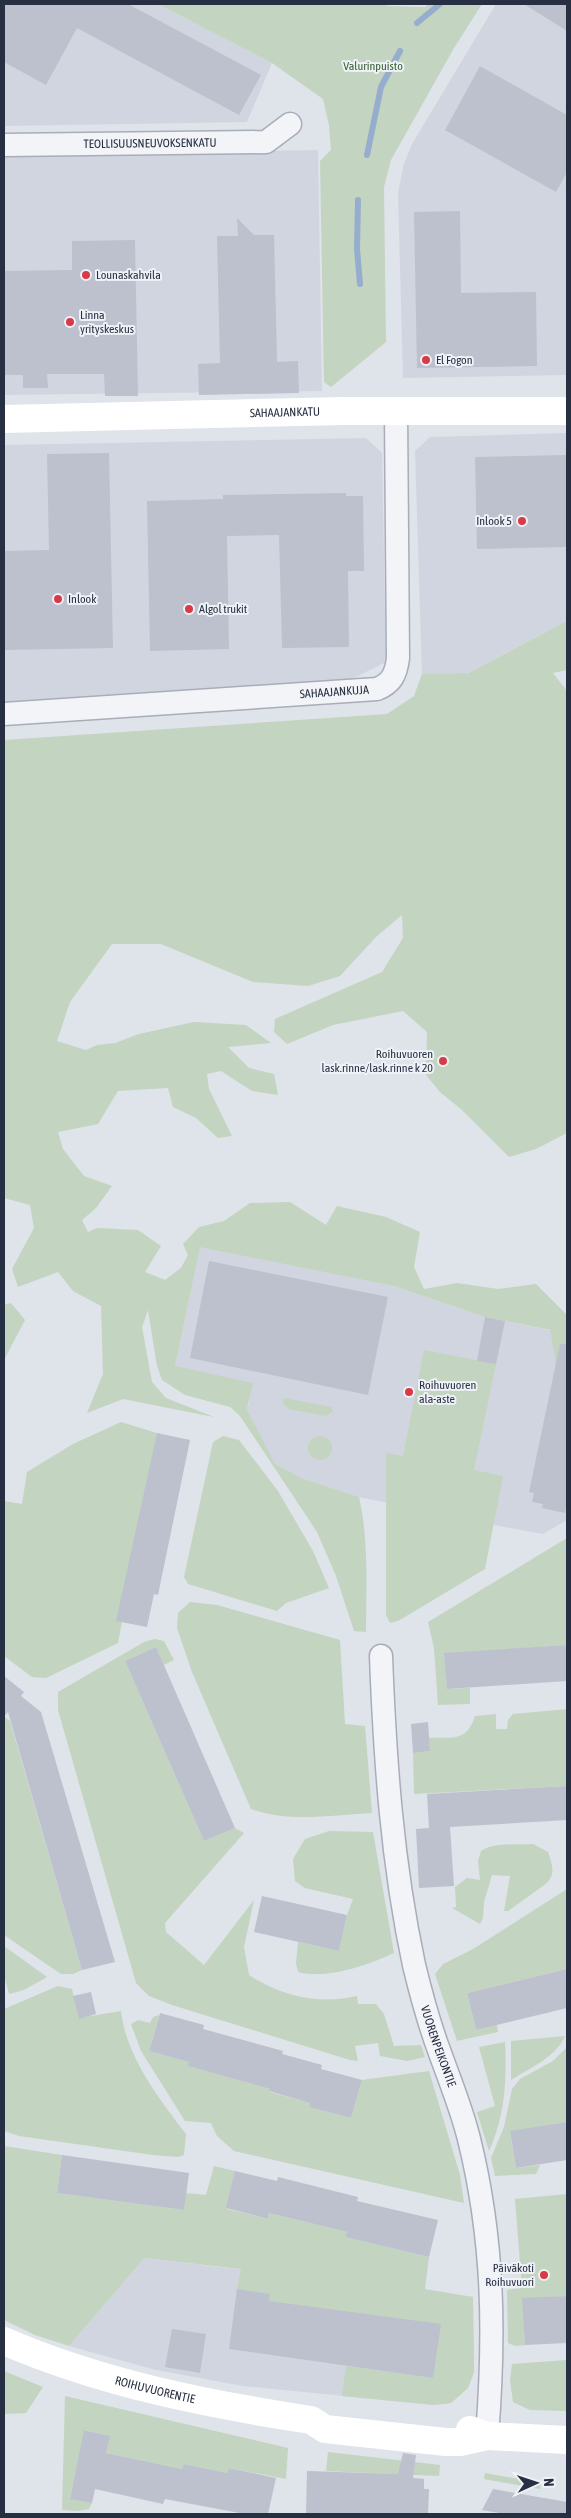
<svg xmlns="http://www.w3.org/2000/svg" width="571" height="2518" font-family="'Asap Condensed',sans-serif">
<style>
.built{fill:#d1d5df}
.green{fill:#c3d4c0}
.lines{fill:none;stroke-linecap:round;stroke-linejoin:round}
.stream{stroke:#97adcd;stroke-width:6}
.building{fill:#bcc1cd}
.minor-casing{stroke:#a8adb8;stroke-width:25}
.minor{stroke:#f2f4f8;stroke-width:22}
.secondary{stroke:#fff;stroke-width:28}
.poi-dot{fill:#d93a47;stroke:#eff2f7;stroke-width:2}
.labels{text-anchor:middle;stroke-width:4;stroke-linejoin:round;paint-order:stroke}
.park-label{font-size:12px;fill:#385f33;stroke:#eff2f7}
.street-label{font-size:12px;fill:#272f42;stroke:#eff2f7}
.poi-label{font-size:12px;fill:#272f42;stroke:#eff2f7;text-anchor:start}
</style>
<rect width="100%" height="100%" fill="#dfe3ea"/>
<!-- built -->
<g class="built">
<path d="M 4,4 L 158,4 L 272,63 L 247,122 L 4,126 Z"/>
<path d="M 496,4 L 567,4 L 567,375 L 403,378 L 398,193 L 404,164 L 412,144 Z"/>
<path d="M 318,150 L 322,391 L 4,395 L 4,156 Z"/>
<path d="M 567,433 L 567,621 L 467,673 L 422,674 L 415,451 L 430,437 Z"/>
<path d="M 366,438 L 382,453 L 386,662 L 354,678 L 131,701 L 4,702 L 4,445 Z"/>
<path d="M 200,1246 L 394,1286 L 485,1317 L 567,1334 L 567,1520 L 543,1534 L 494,1525 L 359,1497 L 301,1478 L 275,1464 L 247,1409 L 250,1400 L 175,1366 Z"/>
<path d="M 143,2258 L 473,2297 L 474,2372 L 468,2388 L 451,2403 L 434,2405 L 243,2386 L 156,2370 L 69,2346 Z"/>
</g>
<!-- green -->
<g class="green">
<path d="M 158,4 L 383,4 L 388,6 L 425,7 L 429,4 L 482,4 L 454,48 L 391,160 L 384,187 L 386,342 L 331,387 L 324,382 L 320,161 L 331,150 L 329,125 L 323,99 L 272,63 Z"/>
<path d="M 567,621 L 567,670 L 553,673 L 567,691 L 567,1133 L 536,1149 L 509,1157 L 462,1110 L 440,1092 L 426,1075 L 427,1032 L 403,1011 L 333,1025 L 287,1044 L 274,1032 L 275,1019 L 382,972 L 403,938 L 402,915 L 376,937 L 340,976 L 308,986 L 253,982 L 161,944 L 112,944 L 70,1002 L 57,1041 L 86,1050 L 97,1045 L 115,1043 L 139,1034 L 194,1022 L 246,1025 L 271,1043 L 228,1047 L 249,1068 L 274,1074 L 278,1095 L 252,1091 L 221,1071 L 207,1074 L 209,1089 L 232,1136 L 218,1138 L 196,1118 L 173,1107 L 168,1088 L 118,1091 L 98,1124 L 58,1132 L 63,1149 L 84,1176 L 112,1186 L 96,1208 L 82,1220 L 88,1232 L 97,1228 L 138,1230 L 161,1246 L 145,1272 L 165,1280 L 181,1268 L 188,1255 L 183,1244 L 199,1227 L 224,1221 L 250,1203 L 290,1202 L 326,1225 L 337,1206 L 386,1217 L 420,1232 L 414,1267 L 424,1289 L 457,1283 L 498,1289 L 536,1284 L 567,1315 L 567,1366 L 556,1364 L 550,1330 L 485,1317 L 394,1286 L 200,1247 L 175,1366 L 253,1383 L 247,1409 L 275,1464 L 301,1478 L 359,1497 C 369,1540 366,1587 366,1632 L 354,1631 L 336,1576 L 317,1532 L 240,1416 L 230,1407 L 185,1395 L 162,1380 L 157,1366 L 148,1310 L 142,1327 L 152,1382 L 166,1398 L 214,1417 L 123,1399 L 87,1413 L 103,1374 L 101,1306 L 73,1291 L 58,1272 L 18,1287 L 12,1269 L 34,1228 L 30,1205 L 4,1198 L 4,740 L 387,714 L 414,696 L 422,674 L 468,673 Z"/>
<path d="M 11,1303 L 25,1320 L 4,1360 L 4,1305 Z"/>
<path d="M 424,1350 L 496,1364 L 474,1470 L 503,1476 L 485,1569 L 398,1621 L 390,1623 L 386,1615 L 386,1453 L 403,1456 Z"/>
<path d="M 284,1398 L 331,1407 L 333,1411 L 326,1416 L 289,1409 L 283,1404 Z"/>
<path d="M 121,1422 L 157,1433 L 118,1643 L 46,1678 L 32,1677 L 4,1656 L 4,1501 L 22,1504 L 27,1472 L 73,1444 Z"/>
<path d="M 223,1436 L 239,1440 L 278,1491 L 313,1551 L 329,1588 L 286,1603 L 277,1611 L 188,1584 L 184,1577 L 213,1442 Z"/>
<circle cx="320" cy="1448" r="12"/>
<path d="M 567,1538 L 567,1645 L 445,1654 L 447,1689 L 470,1688 L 470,1704 L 438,1705 L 434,1648 L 428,1622 Z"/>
<path d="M 190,1602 L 217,1605 L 340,1640 L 345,1724 L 365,1726 L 372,1813 C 333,1815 288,1823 251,1809 L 192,1672 L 177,1628 L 178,1613 Z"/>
<path d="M 155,1639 L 164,1641 L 174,1660 L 164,1665 L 156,1647 L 125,1661 L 204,1841 L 235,1828 L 244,1833 L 165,1923 L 166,1932 L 204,1965 L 254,1900 L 244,1947 L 249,1975 C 281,1996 320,2005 357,1996 L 358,2004 L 376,2004 L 384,2014 L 394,2046 L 421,2045 L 425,2057 L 407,2061 L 380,2056 L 378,2043 L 355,2046 L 358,2061 L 350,2060 L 172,2005 L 149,1996 L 136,1983 L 58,1710 L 58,1692 L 144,1642 Z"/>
<path d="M 567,1709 L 567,1786 L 414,1794 L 413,1753 L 430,1751 L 429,1738 C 453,1737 467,1742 475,1716 L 496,1714 L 496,1729 L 507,1729 L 508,1720 L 513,1714 Z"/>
<path d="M 5,1717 L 10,1721 L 82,1970 L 73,1974 L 61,1974 L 4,1935 Z"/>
<path d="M 329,1831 L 373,1832 L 394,1953 C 368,1965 326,1980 298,1972 L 296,1963 L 298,1942 L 339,1951 L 347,1915 L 353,1899 L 305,1888 L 295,1881 L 293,1859 L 305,1839 Z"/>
<path d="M 533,1844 L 548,1852 C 552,1864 556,1873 547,1883 L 508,1911 L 504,1911 L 510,1876 L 492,1875 L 484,1902 L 483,1918 L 480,1924 L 452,1908 L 456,1907 L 455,1887 L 467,1878 L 480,1880 L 478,1861 L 481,1851 C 495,1842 516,1845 533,1844 Z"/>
<path d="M 567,1889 L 567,1969 L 467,1993 L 476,2030 L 497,2025 L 498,2032 L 457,2041 L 435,1974 L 443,1964 L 473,1949 Z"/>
<path d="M 4,1946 L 47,1977 L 24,1990 L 9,1994 L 4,1975 Z"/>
<path d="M 58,1986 L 72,1989 L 79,2018 L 121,2011 C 126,2056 159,2099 186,2134 L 184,2155 L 178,2157 L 153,2155 L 19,2136 L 4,2131 L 4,2009 Z"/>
<path d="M 159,2015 L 149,2051 L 189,2062 L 189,2066 L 270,2089 L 270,2092 L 310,2103 L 309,2107 L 351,2118 L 362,2080 L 429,2071 L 460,2175 L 464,2203 L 234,2151 L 217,2136 L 211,2123 L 185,2121 L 141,2051 L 131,2024 L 138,2020 L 150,2023 L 153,2017 Z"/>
<path d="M 565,2036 C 556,2057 530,2068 511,2080 L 511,2041 Z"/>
<path d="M 505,2042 C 507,2080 505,2116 489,2151 L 477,2112 L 495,2106 L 479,2047 Z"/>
<path d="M 567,2047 L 567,2122 L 510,2132 L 516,2168 L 540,2165 L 536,2174 L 495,2176 L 491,2158 L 504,2127 L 512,2089 L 520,2079 L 553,2061 Z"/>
<path d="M 4,2146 L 62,2155 L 57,2193 L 184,2210 L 186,2193 L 206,2195 L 214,2166 L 235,2171 L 227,2209 L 268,2219 L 269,2213 L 347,2232 L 345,2237 L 429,2257 L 425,2289 L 473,2297 L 474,2372 L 468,2388 L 451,2403 L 434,2405 L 342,2396 L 346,2366 L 433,2378 L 440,2325 L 269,2301 L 270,2294 L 237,2289 L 241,2269 L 144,2258 L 69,2346 L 35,2335 L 4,2320 Z"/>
<path d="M 567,2194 L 567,2296 L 523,2299 L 525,2345 L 515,2346 L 508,2343 L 507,2290 L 522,2288 L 515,2199 Z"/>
<path d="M 567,2360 L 567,2411 L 530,2410 L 513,2402 L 510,2380 L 512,2364 Z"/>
<path d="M 4,2371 L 43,2387 L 26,2413 L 4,2414 Z"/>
<path d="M 65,2396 L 288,2448 L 286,2479 L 229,2468 L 227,2473 L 184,2464 L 182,2469 L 106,2453 L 109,2436 L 85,2430 L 70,2498 L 92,2503 L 89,2509 L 78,2511 L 62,2510 Z"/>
<path d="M 328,2452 L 440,2465 L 439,2476 L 326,2471 Z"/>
<path d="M 485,2473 L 541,2483 L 540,2489 L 484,2479 Z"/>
</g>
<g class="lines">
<!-- stream -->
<g class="stream">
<path d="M 417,23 L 440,4"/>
<path d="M 367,155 L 381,87 L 400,51"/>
<path d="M 358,200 L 357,249 L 360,284"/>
</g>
</g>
<!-- building -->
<g class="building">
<path d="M 4,4 L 128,4 L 261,75 L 239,115 L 77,28 L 46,85 L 4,62 Z"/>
<path d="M 524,4 L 567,4 L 567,31 Z"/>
<path d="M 480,66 L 567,115 L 567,172 L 556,192 L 445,130 Z"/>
<path d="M 460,211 L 461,293 L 536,292 L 537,366 L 417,368 L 414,212 Z"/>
<path d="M 237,218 L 254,235 L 274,235 L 277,362 L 298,361 L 299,393 L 199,395 L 198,364 L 220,363 L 217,236 L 238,236 Z"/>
<path d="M 135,240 L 138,396 L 105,396 L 104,374 L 47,374 L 48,388 L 23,388 L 23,375 L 4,375 L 4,271 L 72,270 L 72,241 Z"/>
<path d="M 109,453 L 113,648 L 4,650 L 4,551 L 49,550 L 47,454 Z"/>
<path d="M 567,455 L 567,547 L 477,549 L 475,457 Z"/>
<path d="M 346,493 L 346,496 L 363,496 L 364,571 L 348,571 L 349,647 L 282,648 L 279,535 L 227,536 L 229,649 L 150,651 L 147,501 L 223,499 L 223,495 Z"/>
<path d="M 209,1261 L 388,1297 L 368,1395 L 190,1358 Z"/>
<path d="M 485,1317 L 505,1321 L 496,1364 L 477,1361 Z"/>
<path d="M 560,1344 L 567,1344 L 567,1504 L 565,1513 L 542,1508 L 543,1504 L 532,1502 L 534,1493 L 529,1492 Z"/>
<path d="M 157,1433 L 190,1440 L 158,1595 L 154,1594 L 147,1627 L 116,1621 Z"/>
<path d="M 567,1645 L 567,1681 L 447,1689 L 444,1653 Z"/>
<path d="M 156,1647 L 235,1828 L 204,1841 L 125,1661 Z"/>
<path d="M 4,1676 L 24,1692 L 21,1696 L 41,1712 L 115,1962 L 82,1970 L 8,1712 L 4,1717 Z"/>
<path d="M 428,1722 L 430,1751 L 413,1753 L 411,1724 Z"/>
<path d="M 567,1786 L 567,1820 L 450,1827 L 454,1886 L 419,1888 L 416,1829 L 429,1828 L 427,1794 Z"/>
<path d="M 262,1896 L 347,1915 L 339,1951 L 254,1932 Z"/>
<path d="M 567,1969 L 567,2008 L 476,2030 L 467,1993 Z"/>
<path d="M 91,1992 L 96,2014 L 79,2019 L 73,1996 Z"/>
<path d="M 160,2013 L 204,2025 L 203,2029 L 283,2051 L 282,2054 L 322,2065 L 321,2069 L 362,2080 L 351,2118 L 309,2107 L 310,2103 L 269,2091 L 270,2089 L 188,2066 L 189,2062 L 149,2051 Z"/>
<path d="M 567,2122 L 567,2160 L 516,2168 L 510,2131 Z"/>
<path d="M 62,2155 L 189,2173 L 184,2210 L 57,2193 Z"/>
<path d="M 235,2171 L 277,2181 L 278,2177 L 358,2197 L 357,2201 L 438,2220 L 429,2257 L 345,2237 L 347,2232 L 269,2213 L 268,2219 L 226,2208 Z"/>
<path d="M 237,2289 L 270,2294 L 269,2301 L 441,2324 L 433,2378 L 229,2349 Z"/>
<path d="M 567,2296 L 567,2343 L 525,2345 L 522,2298 Z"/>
<path d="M 172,2329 L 206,2334 L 200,2373 L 165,2367 Z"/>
<path d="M 84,2430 L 110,2436 L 106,2453 L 182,2469 L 184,2464 L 227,2473 L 229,2468 L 276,2478 L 268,2514 L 245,2514 L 165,2499 L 163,2504 L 95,2489 L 92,2503 L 70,2499 Z"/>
<path d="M 403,2453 L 416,2455 L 413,2478 L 424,2479 L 424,2489 L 429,2489 L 428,2514 L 306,2514 L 307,2471 L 398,2474 Z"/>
<path d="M 493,2489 L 567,2502 L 567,2514 L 505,2514 L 482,2510 Z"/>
</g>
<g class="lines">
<defs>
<g id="minor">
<path id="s1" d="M 4,145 L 266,142 L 290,124"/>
<path id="s2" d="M 4,714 L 377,689 C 392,683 396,674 398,658 L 396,411"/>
<path id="s3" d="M 381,1656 C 385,1761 392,1862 414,1965 C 421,1994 429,2024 440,2053 C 450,2081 462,2110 469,2139 C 494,2240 495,2334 487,2436"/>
</g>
</defs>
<!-- minor casing -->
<use href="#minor" class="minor-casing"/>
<!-- minor -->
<use href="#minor" class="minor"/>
<!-- secondary -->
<g class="secondary">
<path id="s4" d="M 4,419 L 344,411 L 567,411"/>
<path id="s5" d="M 4,2341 C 101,2383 206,2404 311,2420 L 325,2429 L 446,2442 L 460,2442 L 487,2436"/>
<path d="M 470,2430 L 487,2436 L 567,2440"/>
</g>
</g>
<!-- markers -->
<g class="poi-dot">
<circle cx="86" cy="275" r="5"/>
<circle cx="70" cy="322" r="5"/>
<circle cx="426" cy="360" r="5"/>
<circle cx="522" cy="521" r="5"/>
<circle cx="58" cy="599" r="5"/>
<circle cx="189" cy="609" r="5"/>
<circle cx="443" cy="1061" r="5"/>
<circle cx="409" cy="1392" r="5"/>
<circle cx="544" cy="2275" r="5"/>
</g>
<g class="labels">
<!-- park labels -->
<g class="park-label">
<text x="373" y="70">Valurinpuisto</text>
</g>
<!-- street labels -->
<g class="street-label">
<text dy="4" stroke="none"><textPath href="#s1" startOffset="146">TEOLLISUUSNEUVOKSENKATU</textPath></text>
<text dy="4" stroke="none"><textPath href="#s4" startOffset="281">SAHAAJANKATU</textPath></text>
<text dy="4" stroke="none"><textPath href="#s2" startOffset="331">SAHAAJANKUJA</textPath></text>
<text dy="4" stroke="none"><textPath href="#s3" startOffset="396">VUORENPEIKONTIE</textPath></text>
<text dy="4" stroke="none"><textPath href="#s5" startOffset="159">ROIHUVUORENTIE</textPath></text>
</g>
<!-- poi labels -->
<g class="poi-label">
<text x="96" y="279">Lounaskahvila</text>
<text x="80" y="319">Linna<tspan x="80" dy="14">yrityskeskus</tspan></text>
<text x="436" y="364">El Fogon</text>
<text x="512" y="525" text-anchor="end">Inlook 5</text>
<text x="68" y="603">Inlook</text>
<text x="199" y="613">Algol trukit</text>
<text x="433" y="1058" text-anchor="end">Roihuvuoren<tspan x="433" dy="14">lask.rinne/lask.rinne k 20</tspan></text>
<text x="419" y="1389">Roihuvuoren<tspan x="419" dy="14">ala-aste</tspan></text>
<text x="534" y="2272" text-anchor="end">Päiväkoti<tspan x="534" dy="14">Roihuvuori</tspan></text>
</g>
</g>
<!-- border -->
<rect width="571" height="2518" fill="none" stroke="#272f42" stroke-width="10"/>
<!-- north arrow -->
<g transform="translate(536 2483) rotate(87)" stroke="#eff2f7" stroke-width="4" paint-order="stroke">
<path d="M0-4L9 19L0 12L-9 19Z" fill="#272f42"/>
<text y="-8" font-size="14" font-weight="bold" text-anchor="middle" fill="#272f42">N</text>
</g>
</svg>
